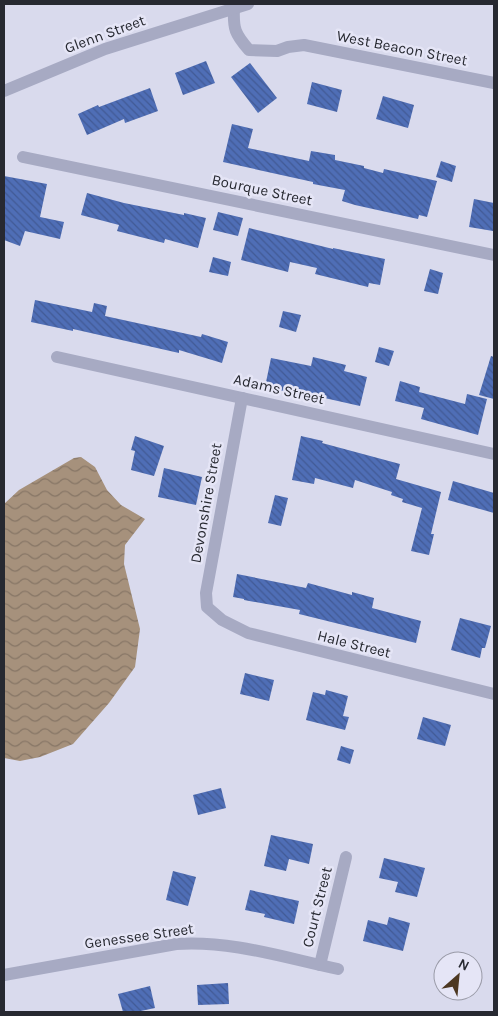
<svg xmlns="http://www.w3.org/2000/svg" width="498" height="1016" font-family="Karla,sans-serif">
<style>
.water{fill:url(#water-waves)}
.building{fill:url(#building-back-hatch)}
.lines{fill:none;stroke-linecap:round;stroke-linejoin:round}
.street{stroke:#a7aac3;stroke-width:12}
.labels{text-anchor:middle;stroke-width:5;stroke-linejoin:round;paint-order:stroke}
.street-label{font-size:15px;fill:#272931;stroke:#e5e5f6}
</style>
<defs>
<pattern id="water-waves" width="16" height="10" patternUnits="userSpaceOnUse" patternTransform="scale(1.25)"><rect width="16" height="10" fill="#a6917c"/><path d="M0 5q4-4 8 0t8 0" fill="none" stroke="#877666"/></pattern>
<pattern id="building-back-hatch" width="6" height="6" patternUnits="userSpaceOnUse" patternTransform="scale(1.25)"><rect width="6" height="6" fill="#4f6eb6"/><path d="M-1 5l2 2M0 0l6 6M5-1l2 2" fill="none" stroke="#425a95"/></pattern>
</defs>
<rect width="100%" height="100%" fill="#d9daed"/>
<!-- water -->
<path class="water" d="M 81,457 L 95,467 L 107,490 L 121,505 L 145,519 L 125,545 L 124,564 L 140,629 L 135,667 L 109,703 L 73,744 L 40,757 L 20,761 L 4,758 L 4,504 L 19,490 L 74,458 Z"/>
<!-- building -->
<g class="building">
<path d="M 206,61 L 215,83 L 183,95 L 175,73 Z"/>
<path d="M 250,63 L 277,98 L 258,113 L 231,77 Z"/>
<path d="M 312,82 L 342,90 L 337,112 L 307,104 Z"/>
<path d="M 150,88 L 158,111 L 125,123 L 124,119 L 87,135 L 78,114 L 98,105 L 99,107 Z"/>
<path d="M 383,96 L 414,105 L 408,128 L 376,119 Z"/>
<path d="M 232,124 L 253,129 L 248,148 L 309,161 L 311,151 L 335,155 L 335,160 L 364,166 L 364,168 L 383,173 L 384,169 L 437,181 L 427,217 L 419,215 L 418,219 L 355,205 L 342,201 L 345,190 L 313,184 L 313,182 L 223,162 Z"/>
<path d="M 441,161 L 456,166 L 452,182 L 436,177 Z"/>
<path d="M 4,176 L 47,184 L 40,217 L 64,222 L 60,239 L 25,231 L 20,246 L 4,240 Z"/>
<path d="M 87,193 L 124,203 L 184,215 L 184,213 L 206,218 L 198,248 L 165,239 L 164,243 L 117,231 L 119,225 L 81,215 Z"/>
<path d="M 474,199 L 494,203 L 493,231 L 469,227 Z"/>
<path d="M 218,212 L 243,218 L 238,236 L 213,230 Z"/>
<path d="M 249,228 L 333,249 L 333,248 L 385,259 L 380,285 L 369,283 L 368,287 L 315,274 L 317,268 L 290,262 L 288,272 L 241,260 Z"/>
<path d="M 213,257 L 231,262 L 228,276 L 209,272 Z"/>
<path d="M 430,269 L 443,273 L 438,294 L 424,291 Z"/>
<path d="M 35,300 L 92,312 L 94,303 L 107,306 L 105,316 L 201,337 L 202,334 L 228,342 L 222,363 L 179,350 L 179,353 L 73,329 L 73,331 L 31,322 Z"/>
<path d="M 283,311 L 301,315 L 296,332 L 279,327 Z"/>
<path d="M 379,347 L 394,351 L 389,366 L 375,362 Z"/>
<path d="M 491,356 L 494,357 L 494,399 L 479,395 Z"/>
<path d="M 313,357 L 346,365 L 344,371 L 367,377 L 360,406 L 289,390 L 288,392 L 265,387 L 271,358 L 311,366 Z"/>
<path d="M 400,381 L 420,387 L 419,392 L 465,404 L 467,394 L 487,399 L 478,435 L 421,419 L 424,408 L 395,401 Z"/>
<path d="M 135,436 L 164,446 L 154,476 L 131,470 L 135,451 L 131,450 Z"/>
<path d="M 301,436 L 323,441 L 322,443 L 400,464 L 396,479 L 441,492 L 431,534 L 434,534 L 429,555 L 411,551 L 422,508 L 402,502 L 403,499 L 391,495 L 392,492 L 355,480 L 353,488 L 315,478 L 314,484 L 292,480 Z"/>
<path d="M 164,468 L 202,477 L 196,505 L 158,497 Z"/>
<path d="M 453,481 L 494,493 L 494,513 L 448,500 Z"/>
<path d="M 275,495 L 288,498 L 281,526 L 268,523 Z"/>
<path d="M 237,574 L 306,588 L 308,583 L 352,595 L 352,592 L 374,598 L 372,608 L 421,621 L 416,643 L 299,614 L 300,610 L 244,600 L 244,599 L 233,597 Z"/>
<path d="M 460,618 L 491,626 L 485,648 L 482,648 L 480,658 L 451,650 Z"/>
<path d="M 245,673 L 274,680 L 269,701 L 240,694 Z"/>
<path d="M 326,690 L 348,696 L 343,716 L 349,717 L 345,730 L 306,720 L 313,692 L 325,695 Z"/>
<path d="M 423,717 L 451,725 L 445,746 L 417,739 Z"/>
<path d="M 341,746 L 354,750 L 350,764 L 337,760 Z"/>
<path d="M 221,788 L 226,808 L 198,815 L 193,795 Z"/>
<path d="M 271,835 L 313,844 L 309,864 L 289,859 L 286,871 L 264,866 Z"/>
<path d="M 384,858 L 425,868 L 417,897 L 395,892 L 398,882 L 379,878 Z"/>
<path d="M 173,871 L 196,877 L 188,906 L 166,900 Z"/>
<path d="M 250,890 L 299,901 L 294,924 L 264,917 L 265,914 L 245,910 Z"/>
<path d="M 389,917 L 410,923 L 403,951 L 363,941 L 368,920 L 387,925 Z"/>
<path d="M 228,983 L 229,1004 L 198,1005 L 197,985 Z"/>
<path d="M 150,986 L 155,1008 L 136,1012 L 123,1012 L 118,994 Z"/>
</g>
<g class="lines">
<!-- street -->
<g class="street">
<path d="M 234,8 C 233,29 235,34 249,50 L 277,51 L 288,47 L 304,45 L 494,83"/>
<path d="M 4,91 L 105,49 L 248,4"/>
<path d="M 23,157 L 494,255"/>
<path d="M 57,357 L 494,454"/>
<path d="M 242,398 L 206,593 L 207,607 L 222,620 L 248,633 L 494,694"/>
<path d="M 320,965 L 346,857"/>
<path d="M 4,975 L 176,944 C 231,940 285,958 338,969"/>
</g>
</g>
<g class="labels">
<!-- street labels -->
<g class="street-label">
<text transform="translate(105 34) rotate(-20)" y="5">Glenn Street</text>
<text transform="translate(402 48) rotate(11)" y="5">West Beacon Street</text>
<text transform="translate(262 190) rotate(12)" y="5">Bourque Street</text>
<text transform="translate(279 389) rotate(13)" y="5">Adams Street</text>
<text transform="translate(206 503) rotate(-80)" y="5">Devonshire Street</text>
<text transform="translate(354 644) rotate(14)" y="5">Hale Street</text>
<text transform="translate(317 907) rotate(-76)" y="5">Court Street</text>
<text transform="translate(139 936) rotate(-8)" y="5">Genessee Street</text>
</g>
</g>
<!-- border -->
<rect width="498" height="1016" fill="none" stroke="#272931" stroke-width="10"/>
<!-- north arrow -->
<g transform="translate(458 976) rotate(27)"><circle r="24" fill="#e5e5f6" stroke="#999aa7"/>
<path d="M0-4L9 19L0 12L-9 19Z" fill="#4d3822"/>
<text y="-8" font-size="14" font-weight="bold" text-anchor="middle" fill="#272931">N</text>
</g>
</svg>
